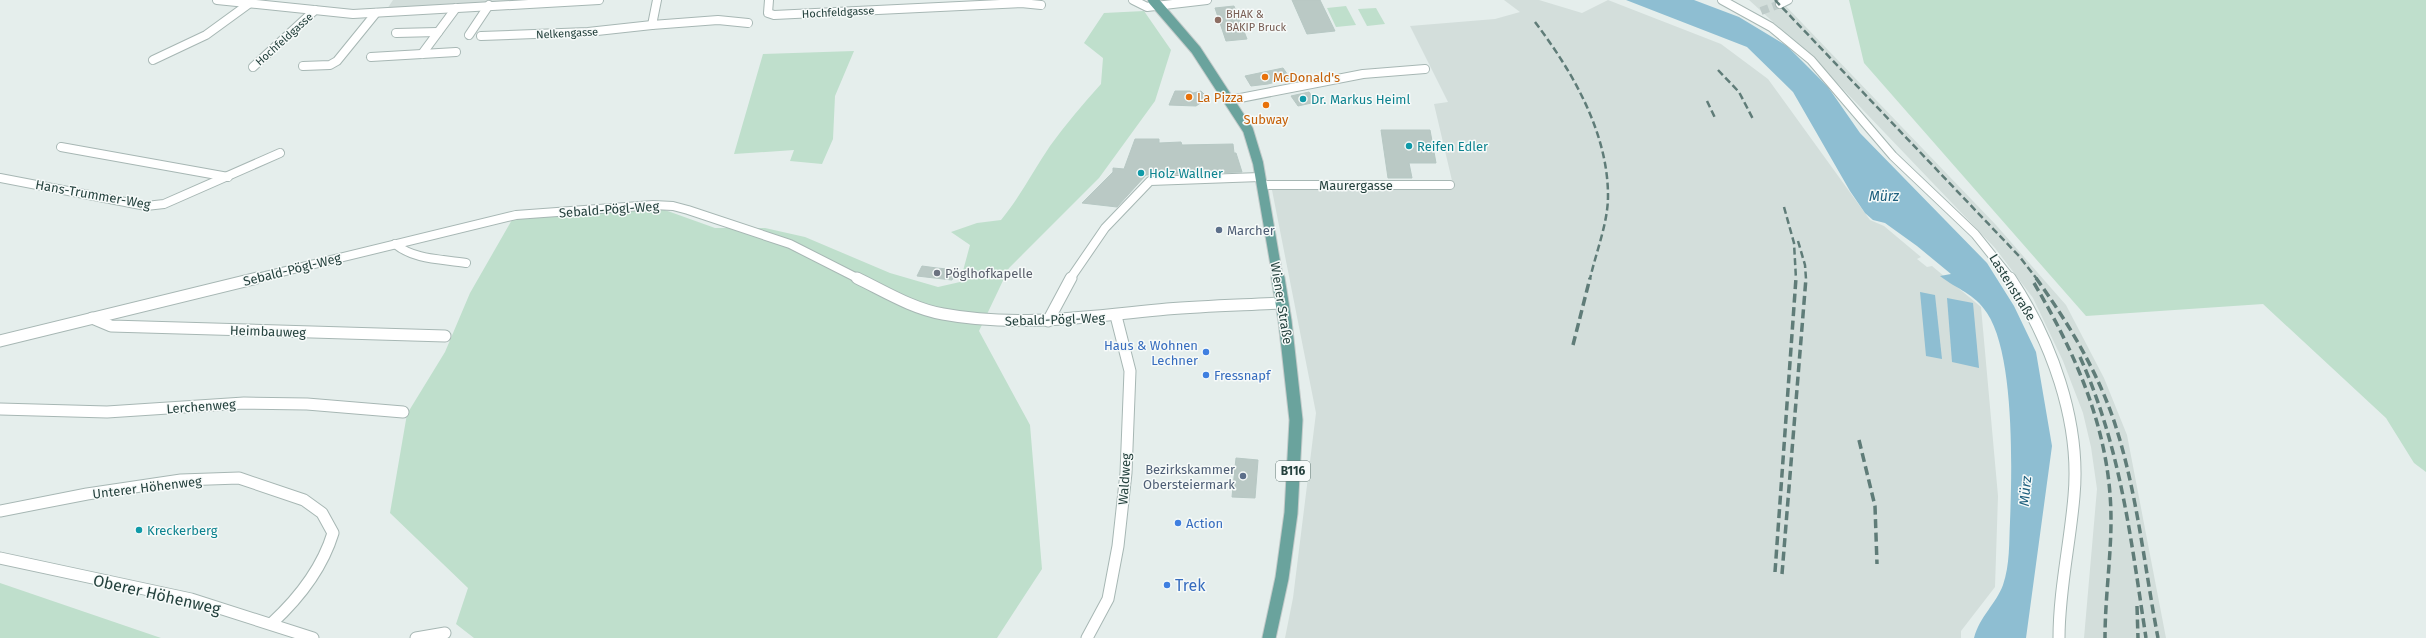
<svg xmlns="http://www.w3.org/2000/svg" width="2426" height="638" font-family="'Fira Sans',sans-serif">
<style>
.built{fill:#d3dedb}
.green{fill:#bfdfcc}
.water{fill:#8ebed2}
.building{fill:#bac9c5;stroke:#b7c8c4}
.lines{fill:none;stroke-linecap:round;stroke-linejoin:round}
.street-tunnel{stroke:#becbc9;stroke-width:8;stroke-dasharray:8 4.5;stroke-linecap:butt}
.street-far1-casing{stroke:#a7b7b4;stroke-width:10}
.street-casing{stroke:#a7b7b4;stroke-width:13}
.primary-far1-casing{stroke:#c2cac9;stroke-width:12}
.primary-casing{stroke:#c2cac9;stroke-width:15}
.street-far1{stroke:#fff;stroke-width:8}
.street{stroke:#fff;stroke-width:11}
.primary-far1{stroke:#6aa39d;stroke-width:10}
.primary{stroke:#6aa39d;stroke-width:13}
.rail-far1{stroke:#5f7c78;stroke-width:2.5;stroke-dasharray:7 3.5;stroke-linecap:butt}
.rail{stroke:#5f7c78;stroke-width:3.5;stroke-dasharray:9 4.5;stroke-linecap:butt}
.education-dot{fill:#8d6e63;stroke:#f6faf9;stroke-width:1.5}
.food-dot{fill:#e8710a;stroke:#f6faf9;stroke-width:1.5}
.culture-dot{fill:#0f9aa8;stroke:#f6faf9;stroke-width:1.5}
.service-dot{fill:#5c6f8a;stroke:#f6faf9;stroke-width:1.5}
.worship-dot{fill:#6b7280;stroke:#f6faf9;stroke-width:1.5}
.shop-dot{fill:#3f7fe0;stroke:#f6faf9;stroke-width:1.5}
.labels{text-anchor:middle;stroke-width:3;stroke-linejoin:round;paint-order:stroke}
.far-street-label{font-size:11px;fill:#24413d;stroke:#f6faf9}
.far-education-label{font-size:11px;fill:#785e54;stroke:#f6faf9;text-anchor:start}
.shield{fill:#f6faf9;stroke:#637875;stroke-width:1}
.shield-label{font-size:12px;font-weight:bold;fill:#24413d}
.food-label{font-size:13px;fill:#c56008;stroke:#f6faf9;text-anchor:start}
.culture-label{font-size:13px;fill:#0d838f;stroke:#f6faf9;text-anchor:start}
.street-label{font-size:13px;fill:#24413d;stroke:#f6faf9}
.service-label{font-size:13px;fill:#4e5e75;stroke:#f6faf9;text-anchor:start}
.worship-label{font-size:13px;fill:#5b616d;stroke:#f6faf9;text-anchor:start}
.shop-label{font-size:13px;fill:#366cbe;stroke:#f6faf9;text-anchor:start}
.water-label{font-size:14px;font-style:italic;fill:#1d5f7d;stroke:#f6faf9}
.near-shop-label{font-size:16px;fill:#366cbe;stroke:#f6faf9;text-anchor:start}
.near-street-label{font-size:16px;fill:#24413d;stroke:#f6faf9}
</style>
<rect width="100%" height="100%" fill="#e5eeec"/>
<!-- built -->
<g class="built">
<path d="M 393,0 L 535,0 L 387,9 Z"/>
<path d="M 1504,0 L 1539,0 L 1582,13 L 1608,0 L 1721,44 L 1768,79 L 1870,220 L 1884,226 L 1921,257 L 1917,259 L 1927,267 L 1932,266 L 1981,307 L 1998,496 L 1995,587 L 1961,631 L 1961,638 L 1285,638 L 1293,598 L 1316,413 L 1271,185 L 1454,189 L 1434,104 L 1448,102 L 1410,26 L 1495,19 L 1520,12 Z"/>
<path d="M 1749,0 L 1780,0 L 1996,225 L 2066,305 L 2104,378 L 2127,435 L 2166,638 L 2084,638 L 2097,489 L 2091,447 L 2083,413 L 2063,361 L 2033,298 L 1995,248 L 1818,63 Z"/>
</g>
<!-- green -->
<g class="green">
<path d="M 1849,0 L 2426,0 L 2426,472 L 2414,463 L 2386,418 L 2263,304 L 2086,316 L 1864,63 Z"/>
<path d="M 1346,6 L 1356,25 L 1336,27 L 1327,8 Z"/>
<path d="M 1376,8 L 1385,24 L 1367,26 L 1358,9 Z"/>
<path d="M 1144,11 L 1171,50 L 1155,101 L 1099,178 L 1009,268 L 979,331 L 1030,425 L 1042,569 L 997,638 L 474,638 L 456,624 L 468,588 L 390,513 L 407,414 L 445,352 L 470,293 L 513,218 L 598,214 L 620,209 L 662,209 L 715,228 L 765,228 L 805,237 L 890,273 L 938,287 L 960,282 L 970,245 L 951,232 L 977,223 L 1001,220 C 1020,197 1033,171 1050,146 C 1066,124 1083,104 1101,84 L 1103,58 L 1084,43 L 1104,13 Z"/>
<path d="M 854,51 L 835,96 L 833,139 L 822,164 L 790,161 L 794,150 L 734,154 L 763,54 Z"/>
<path d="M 0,583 L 161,638 L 0,638 Z"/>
</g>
<!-- water -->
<g class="water">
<path d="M 1626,0 L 1694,0 L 1739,17 L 1787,46 L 1828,87 L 1860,133 L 1987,263 L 2014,306 L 2036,352 L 2052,446 L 2026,638 L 1974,638 C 1980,616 1996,604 2003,585 C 2010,565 2009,542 2010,522 C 2012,471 2015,355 1987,313 C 1974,293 1958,290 1940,276 L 1951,274 L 1917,246 L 1885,223 L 1873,220 L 1865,213 L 1850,191 L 1793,92 L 1747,47 Z"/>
<path d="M 1920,292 L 1935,295 L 1942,359 L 1926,356 Z"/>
<path d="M 1947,298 L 1973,303 L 1979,368 L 1952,362 Z"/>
</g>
<!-- building -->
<g class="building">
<path d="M 1292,0 L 1320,0 L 1335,31 L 1307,34 Z"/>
<path d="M 1234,6 L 1247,39 L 1226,41 L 1215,8 Z"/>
<path d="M 1283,68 L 1290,78 L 1268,84 L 1251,86 L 1245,76 Z"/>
<path d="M 1175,91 L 1190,91 L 1193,93 L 1201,91 L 1205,95 L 1205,100 L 1196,106 L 1169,105 Z"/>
<path d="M 1309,92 L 1316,102 L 1298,106 L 1291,96 Z"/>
<path d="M 1381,130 L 1430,130 L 1436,163 L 1409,163 L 1412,178 L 1388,178 Z"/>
<path d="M 1135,139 L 1159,139 L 1159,143 L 1181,142 L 1182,145 L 1233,144 L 1234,153 L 1236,153 L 1242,172 L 1146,175 L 1117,207 L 1082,203 L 1113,172 L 1113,168 L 1124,169 Z"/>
<path d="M 922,266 L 937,268 L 957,270 L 952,280 L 917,276 Z"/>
<path d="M 1236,458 L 1258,460 L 1255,498 L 1232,497 Z"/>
</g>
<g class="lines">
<!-- street-tunnel -->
<path class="street-tunnel" d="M 1761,11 L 1780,4"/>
<defs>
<g id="street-far1">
<path d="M 217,0 L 353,14 L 599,0"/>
<path d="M 657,0 L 652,25 L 718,20 L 748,23"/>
<path d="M 769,0 L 768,13 L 774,15 L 1021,3 L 1041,5"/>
<path d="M 1133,0 L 1147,7 L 1207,0"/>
<path d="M 1722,0 L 1771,27 L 1811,60 L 1893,156 L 1975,234 L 2011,279"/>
<path d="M 1780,4 L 1788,0"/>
<path d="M 396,33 L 438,32"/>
<path d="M 469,35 L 489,5"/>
<path d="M 481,36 L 588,32 L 652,25"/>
<path d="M 422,54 L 456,8"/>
<path d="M 371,57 L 456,52"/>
<path d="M 153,60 L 206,35 L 250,3"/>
<path d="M 303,66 L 330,65 L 337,61 L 376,13"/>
<path d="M 253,67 L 315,10"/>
<path d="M 1230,100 L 1363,74 L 1425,69"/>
<path d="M 61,147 L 228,177"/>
<path d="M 0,178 L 146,206 L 164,204 L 280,153"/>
<path d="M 1262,185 L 1450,185"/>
<path d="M 395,244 C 414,260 443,259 466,263"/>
<path d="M 253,279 L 516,215 L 653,205 L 673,206 L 688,210 L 790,244 L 859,279"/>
<path d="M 1070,279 L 1105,228 L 1150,181 L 1260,177"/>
</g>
<g id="street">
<path d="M 857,278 C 884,291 913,309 943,314 C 1018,328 1092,316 1167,309 C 1205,306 1244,305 1282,303"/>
<path d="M 2010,278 C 2051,340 2081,421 2074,496 C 2070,544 2059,590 2059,638"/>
<path d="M 92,318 L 111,326 L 445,336"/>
<path d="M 1048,321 L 1071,278"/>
<path d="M 0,341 L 257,278"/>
<path d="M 0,409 L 107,412 L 244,403 L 307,404 L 403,412"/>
<path d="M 0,511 L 87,494 L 181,480 L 239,478 L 304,500 L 322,513 L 333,533 C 322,569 299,598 272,623"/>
<path d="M 0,558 L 191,599 L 313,638"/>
<path d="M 416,638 L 445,633"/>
<path d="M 1087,638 L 1108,599 L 1118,546 L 1126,473 L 1130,371 L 1116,316"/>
</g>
<path id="primary-far1" d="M 1153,0 L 1196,50 L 1248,130 L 1258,163 L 1278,279"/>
<path id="primary" d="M 1269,638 L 1282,578 L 1291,513 L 1296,420 L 1285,321 L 1278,278"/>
</defs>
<!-- street-far1 casing -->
<use href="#street-far1" class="street-far1-casing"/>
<!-- street casing -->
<use href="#street" class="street-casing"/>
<!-- primary-far1 casing -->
<use href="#primary-far1" class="primary-far1-casing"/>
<!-- primary casing -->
<use href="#primary" class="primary-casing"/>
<!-- street-far1 -->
<use href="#street-far1" class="street-far1"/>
<!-- street -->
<use href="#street" class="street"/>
<!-- primary-far1 -->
<use href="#primary-far1" class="primary-far1"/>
<!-- primary -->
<use href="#primary" class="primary"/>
<!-- rail-far1 -->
<g class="rail-far1">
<path d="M 1775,0 L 2019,256 L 2037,279"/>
<path d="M 1535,22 C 1572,71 1608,132 1608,196 C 1608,223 1596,252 1590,279"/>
<path d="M 1718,70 L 1739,92 L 1753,119"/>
<path d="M 1707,101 L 1716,120"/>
<path d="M 1784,207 L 1794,243 L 1796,279"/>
<path d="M 1798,241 L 1805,265 L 1806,279"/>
</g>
<!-- rail -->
<g class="rail">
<path d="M 2036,278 C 2067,321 2095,367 2113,418 C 2137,489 2144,565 2158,638"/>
<path d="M 2034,283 C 2077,356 2111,433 2111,520 C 2111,559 2105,598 2105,638"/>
<path d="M 1573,345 L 1590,278"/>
<path d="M 2080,357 C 2121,448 2131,540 2146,638"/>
<path d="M 1859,440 L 1875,506 L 1877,564"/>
<path d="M 1775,572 L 1796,278"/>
<path d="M 1782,574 L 1806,278"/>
<path d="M 2137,606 L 2138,638"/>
</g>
</g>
<!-- markers -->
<circle class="education-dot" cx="1218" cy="20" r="4"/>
<g class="food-dot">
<circle cx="1265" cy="77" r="4"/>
<circle cx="1189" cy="97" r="4"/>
<circle cx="1266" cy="105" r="4"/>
</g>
<g class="culture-dot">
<circle cx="1303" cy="99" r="4"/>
<circle cx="1409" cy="146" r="4"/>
<circle cx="1141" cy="173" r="4"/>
<circle cx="139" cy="530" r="4"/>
</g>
<g class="service-dot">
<circle cx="1219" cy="230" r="4"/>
<circle cx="1243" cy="476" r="4"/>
</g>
<circle class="worship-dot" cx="937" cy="273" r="4"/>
<g class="shop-dot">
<circle cx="1206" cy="352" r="4"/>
<circle cx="1206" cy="375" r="4"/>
<circle cx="1178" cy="523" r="4"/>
<circle cx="1167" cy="585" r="4"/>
</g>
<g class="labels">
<!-- far-street labels -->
<g class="far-street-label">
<text transform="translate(838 12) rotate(-3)" y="4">Hochfeldgasse</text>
<text transform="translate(567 33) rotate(-3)" y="4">Nelkengasse</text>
<text transform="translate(284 39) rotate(-42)" y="4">Hochfeldgasse</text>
</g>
<!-- far-education labels -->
<g class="far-education-label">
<text x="1226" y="18">BHAK &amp;<tspan x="1226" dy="13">BAKIP Bruck</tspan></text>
</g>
<!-- shield labels -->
<rect class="shield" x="1276" y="461" width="34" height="20" rx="3"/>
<g class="shield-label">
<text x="1293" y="475">B116</text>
</g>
<!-- food labels -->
<g class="food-label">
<text x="1273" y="82">McDonald's</text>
<text x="1197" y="102">La Pizza</text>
<text x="1266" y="124" text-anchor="middle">Subway</text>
</g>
<!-- culture labels -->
<g class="culture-label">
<text x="1311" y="104">Dr. Markus Heiml</text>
<text x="1417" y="151">Reifen Edler</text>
<text x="1149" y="178">Holz Wallner</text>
<text x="147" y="535">Kreckerberg</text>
</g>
<!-- street labels -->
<g class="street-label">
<text x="1356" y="190">Maurergasse</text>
<text transform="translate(93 194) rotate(10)" y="5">Hans-Trummer-Weg</text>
<text transform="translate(609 209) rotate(-4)" y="5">Sebald-Pögl-Weg</text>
<text transform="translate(292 269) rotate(-14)" y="5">Sebald-Pögl-Weg</text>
<text transform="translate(2013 287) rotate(58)" y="5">Lastenstraße</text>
<text transform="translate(1282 303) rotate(81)" y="5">Wiener Straße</text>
<text transform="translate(1055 319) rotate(-2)" y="5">Sebald-Pögl-Weg</text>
<text transform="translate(268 331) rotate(2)" y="5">Heimbauweg</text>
<text transform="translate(201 406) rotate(-4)" y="5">Lerchenweg</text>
<text transform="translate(1124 479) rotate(-86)" y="5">Waldweg</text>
<text transform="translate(147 487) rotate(-7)" y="5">Unterer Höhenweg</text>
</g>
<!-- service labels -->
<g class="service-label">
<text x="1227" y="235">Marcher</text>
<text x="1235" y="474" text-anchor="end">Bezirkskammer<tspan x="1235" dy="15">Obersteiermark</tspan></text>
</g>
<!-- worship labels -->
<g class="worship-label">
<text x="945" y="278">Pöglhofkapelle</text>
</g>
<!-- shop labels -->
<g class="shop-label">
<text x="1198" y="350" text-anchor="end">Haus &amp; Wohnen<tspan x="1198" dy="15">Lechner</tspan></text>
<text x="1214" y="380">Fressnapf</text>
<text x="1186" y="528">Action</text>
</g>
<!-- water labels -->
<g class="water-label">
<text x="1884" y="201">Mürz</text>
<text transform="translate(2025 491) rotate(-85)" y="5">Mürz</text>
</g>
<!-- near-shop labels -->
<g class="near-shop-label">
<text x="1175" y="591">Trek</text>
</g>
<!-- near-street labels -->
<g class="near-street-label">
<text transform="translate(157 594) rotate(13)" y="6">Oberer Höhenweg</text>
</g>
</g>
</svg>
